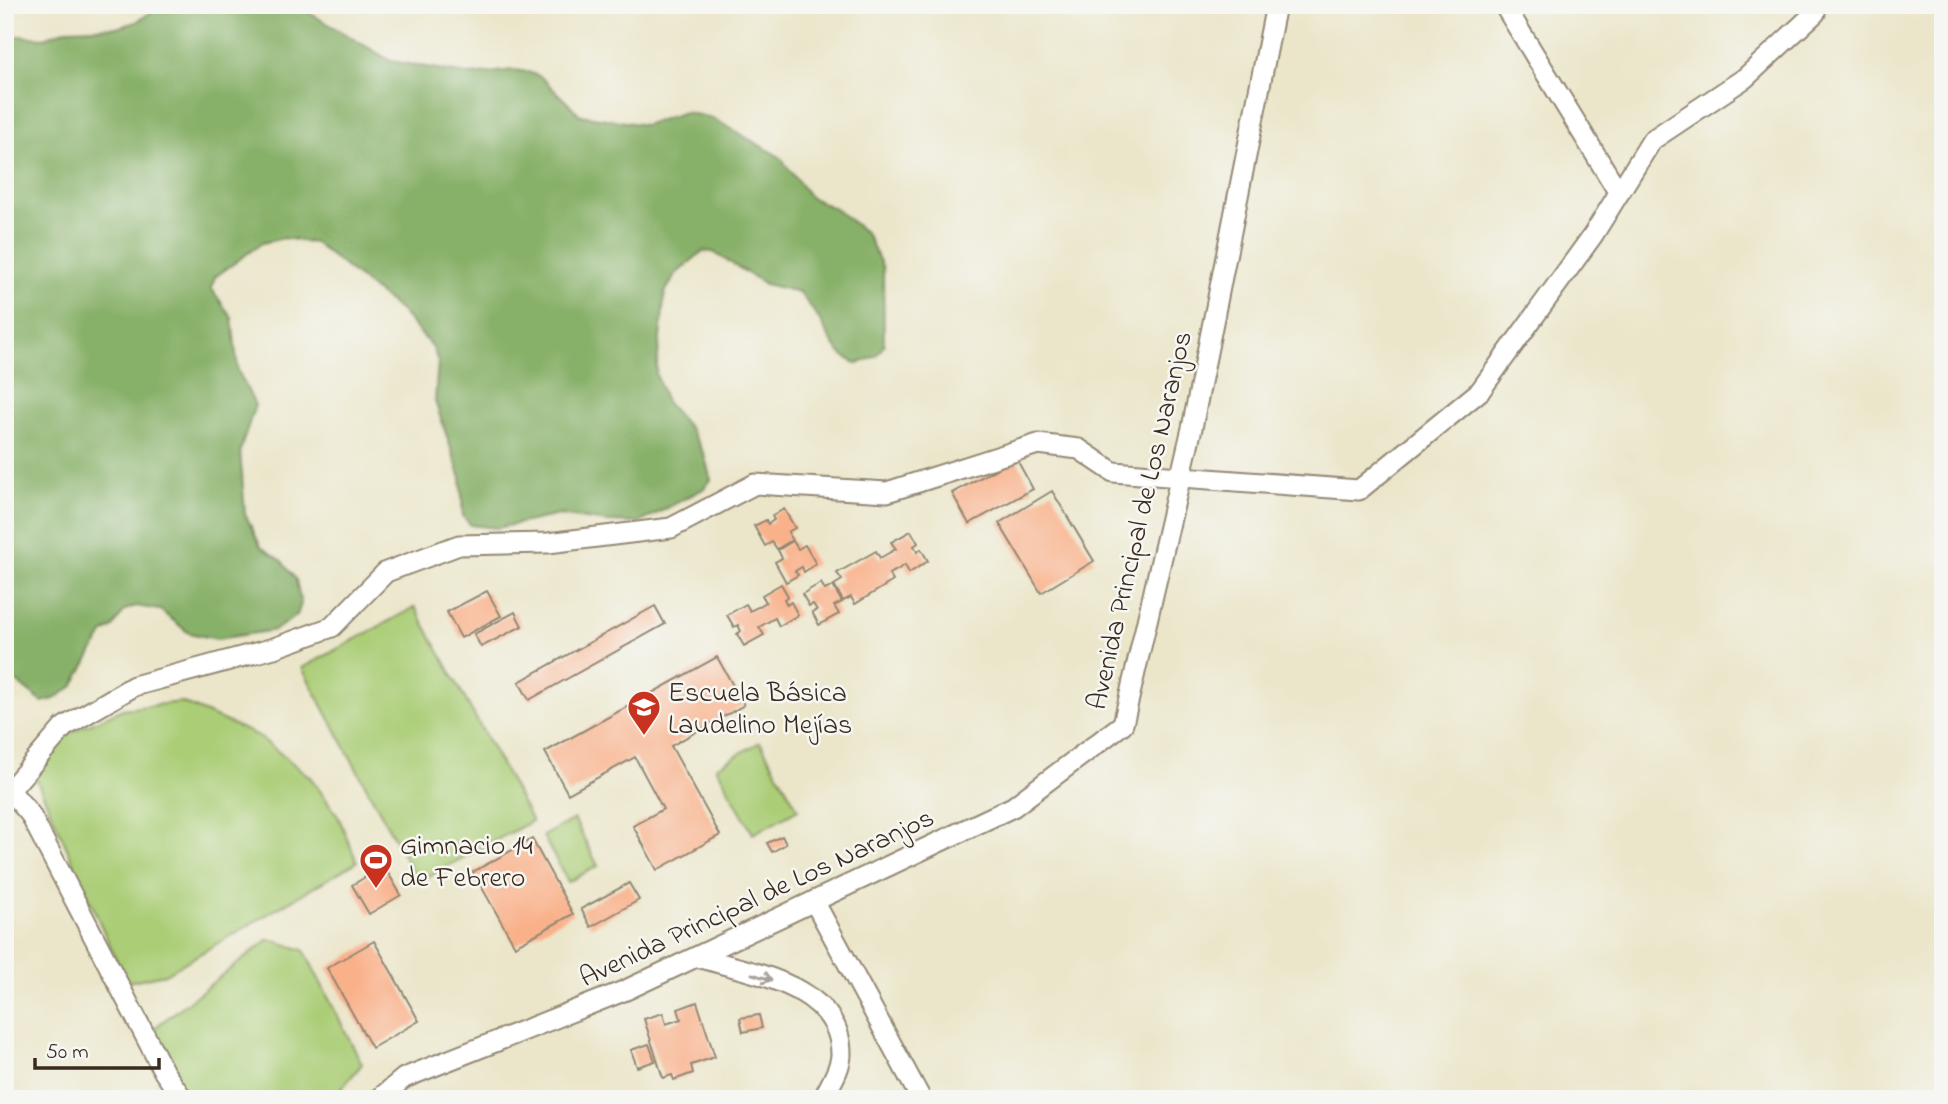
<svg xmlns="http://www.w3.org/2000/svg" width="1948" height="1104" font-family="'Indie Flower',sans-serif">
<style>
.green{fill:#aacd76;stroke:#727c4a;stroke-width:2}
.forest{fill:#87b067;stroke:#616d42;stroke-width:2}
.building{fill:#f9b18a}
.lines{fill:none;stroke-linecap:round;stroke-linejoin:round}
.minor-casing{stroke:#938874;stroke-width:23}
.path{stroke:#938874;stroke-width:2.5;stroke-dasharray:5 5;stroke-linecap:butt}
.minor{stroke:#fff;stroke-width:19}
.oneway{stroke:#a79f9a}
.labels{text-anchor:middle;stroke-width:5;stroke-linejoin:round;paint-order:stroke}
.street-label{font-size:28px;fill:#3b2a1e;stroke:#f6f6f2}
.poi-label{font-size:28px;fill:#3b2a1e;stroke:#f6f6f2;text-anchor:start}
</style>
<rect width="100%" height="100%" fill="#f6f6f2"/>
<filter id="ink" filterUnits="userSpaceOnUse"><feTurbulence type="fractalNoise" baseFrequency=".0143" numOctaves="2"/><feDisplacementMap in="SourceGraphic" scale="14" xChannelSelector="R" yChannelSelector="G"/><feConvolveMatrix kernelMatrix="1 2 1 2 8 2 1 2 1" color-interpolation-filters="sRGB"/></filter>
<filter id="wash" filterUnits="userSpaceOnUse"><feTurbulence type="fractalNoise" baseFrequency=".00686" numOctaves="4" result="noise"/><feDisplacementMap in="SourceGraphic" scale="28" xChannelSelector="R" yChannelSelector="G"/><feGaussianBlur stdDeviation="1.57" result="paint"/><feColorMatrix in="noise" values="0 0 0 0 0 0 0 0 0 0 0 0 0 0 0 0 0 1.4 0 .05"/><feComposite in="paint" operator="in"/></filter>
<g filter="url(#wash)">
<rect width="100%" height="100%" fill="#ebe6ca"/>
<!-- green -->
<g class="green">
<path d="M 415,607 L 532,821 L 418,882 L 302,668 Z"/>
<path d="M 181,702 L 257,735 L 310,777 L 338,816 L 357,862 L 165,974 L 126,982 L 34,774 L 62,736 L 123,709 Z"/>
<path d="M 760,742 L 798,809 L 753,834 L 716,767 Z"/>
<path d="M 574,819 L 598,866 L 568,882 L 543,836 Z"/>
<path d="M 269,939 L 304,950 L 362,1064 L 333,1099 L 201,1099 L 179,1087 L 148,1033 Z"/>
</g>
<!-- forest -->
<path class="forest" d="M 162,5 L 296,5 L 391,61 L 472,75 L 514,70 L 528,72 L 541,77 L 580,115 L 645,125 L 685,112 L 712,118 L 780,157 L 810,197 L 836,209 L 866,233 L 883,268 L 884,345 L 876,356 L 858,364 C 835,355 831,339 819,319 C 813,310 806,301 799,292 L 765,284 L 713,252 L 703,251 L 677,273 L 665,292 L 656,374 L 666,402 L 690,429 L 704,454 L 711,480 L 703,489 L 639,523 L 607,522 L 559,515 L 497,528 L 471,525 L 463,516 L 461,478 L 435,401 L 438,362 L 433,348 L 402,312 L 315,243 L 284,238 L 262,243 L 215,277 L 211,288 L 232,318 L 238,371 L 255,405 L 240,451 L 245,514 L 261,547 L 281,560 L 296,580 L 301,604 L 297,615 L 275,630 L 217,639 L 189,633 L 160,610 L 136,606 L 125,610 L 113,627 L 103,634 L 73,686 L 54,699 L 42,702 L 5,673 L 5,35 L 44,38 L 67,29 L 120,27 L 136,22 Z"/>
<g id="blocks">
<!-- building -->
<g class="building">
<path d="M 1016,458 L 1033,489 L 969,524 L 952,493 Z"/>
<path d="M 1052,491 L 1094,561 L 1041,593 L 999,523 Z"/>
<path d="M 784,509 L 795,528 L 788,532 L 792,540 L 777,549 L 772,542 L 765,546 L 754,526 L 766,520 L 768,524 L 774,520 L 772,516 Z"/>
<path d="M 911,531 L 918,543 L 914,546 L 917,552 L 921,549 L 928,561 L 909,573 L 905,565 L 897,570 L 889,574 L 893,581 L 855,604 L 851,597 L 843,601 L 834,585 L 842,580 L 837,573 L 876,551 L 880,558 L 896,549 L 891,542 Z"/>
<path d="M 793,541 L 798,549 L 805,545 L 816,564 L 804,572 L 802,567 L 795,571 L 798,575 L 786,582 L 775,562 L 782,558 L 778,550 Z"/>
<path d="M 821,583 L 825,590 L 833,586 L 842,602 L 834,606 L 839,614 L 819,625 L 812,612 L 817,610 L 813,604 L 809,606 L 802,594 Z"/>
<path d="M 781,584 L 788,596 L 784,599 L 787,605 L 791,602 L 798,615 L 779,626 L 775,618 L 759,627 L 764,635 L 744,646 L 737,634 L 741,631 L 738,625 L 734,627 L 727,615 L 746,604 L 750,611 L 758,607 L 766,602 L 762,595 Z"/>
<path d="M 487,591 L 501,616 L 461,638 L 447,612 Z"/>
<path d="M 655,606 L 665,624 L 529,700 L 519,682 Z"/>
<path d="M 515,612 L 522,626 L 481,647 L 474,634 Z"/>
<path d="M 717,657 L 744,705 L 671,746 L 720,835 L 657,870 L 633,826 L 663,809 L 635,757 L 568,794 L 545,752 Z"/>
<path d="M 782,836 L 786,844 L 772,852 L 767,843 Z"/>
<path d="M 532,839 L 573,914 L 515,946 L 473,872 Z"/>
<path d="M 384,866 L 401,895 L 369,914 L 352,885 Z"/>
<path d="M 629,883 L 639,900 L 591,927 L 581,909 Z"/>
<path d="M 374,941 L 419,1021 L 372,1048 L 327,968 Z"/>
<path d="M 697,1002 L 715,1057 L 691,1065 L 693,1073 L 674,1080 L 672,1075 L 663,1078 L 644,1019 L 663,1013 L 666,1024 L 681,1019 L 678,1009 Z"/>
<path d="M 759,1015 L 762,1028 L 743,1032 L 740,1018 Z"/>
<path d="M 649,1044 L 655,1061 L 637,1067 L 631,1050 Z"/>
</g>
</g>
</g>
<g filter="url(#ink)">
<use href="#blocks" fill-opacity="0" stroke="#938874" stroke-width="2"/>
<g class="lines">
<defs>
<g id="minor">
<path d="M 1504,5 L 1619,193"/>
<path d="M 5,785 L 30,814 L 164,1072 L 183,1099"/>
<path d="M 10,790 L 64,727 L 134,686 L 274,648 L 332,627 L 386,572 L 459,545 L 548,543 L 671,528 L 755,484 L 887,492 L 1038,444 L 1079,449 L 1113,472 L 1359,490 L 1480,391 L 1593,235 L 1652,140 L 1745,78 L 1815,13"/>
<path d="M 814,901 L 921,1099"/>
<path d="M 697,957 C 748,972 841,985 841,1054 C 841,1069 829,1086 823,1099"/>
<path d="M 379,1099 L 404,1078 L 626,990 L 1013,807 L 1123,724 L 1192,428 L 1276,5"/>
</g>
</defs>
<!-- minor casing -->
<use href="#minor" class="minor-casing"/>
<!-- path -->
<path class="path" d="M 5,822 L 15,823"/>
<!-- minor -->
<use href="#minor" class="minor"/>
</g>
<!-- one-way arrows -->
<defs><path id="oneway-shaft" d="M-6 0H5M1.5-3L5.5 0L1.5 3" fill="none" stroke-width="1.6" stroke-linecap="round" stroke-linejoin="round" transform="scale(1.75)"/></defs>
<use class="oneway" href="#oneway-shaft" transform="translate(762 977) rotate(17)"/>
</g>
<!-- icons -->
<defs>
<symbol id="school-pin" viewBox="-11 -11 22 30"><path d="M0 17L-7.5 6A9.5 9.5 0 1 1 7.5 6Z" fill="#c8321e" stroke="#f6f6f2"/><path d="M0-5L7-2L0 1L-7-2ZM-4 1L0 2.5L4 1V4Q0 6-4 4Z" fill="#fff"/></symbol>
<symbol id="stadium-pin" viewBox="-11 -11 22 30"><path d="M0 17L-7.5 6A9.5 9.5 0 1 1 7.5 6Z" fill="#c8321e" stroke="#f6f6f2"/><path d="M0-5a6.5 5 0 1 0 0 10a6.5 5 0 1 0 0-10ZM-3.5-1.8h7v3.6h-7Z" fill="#fff"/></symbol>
</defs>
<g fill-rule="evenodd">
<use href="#school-pin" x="625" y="688" width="38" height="52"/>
<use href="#stadium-pin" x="357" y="841" width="38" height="52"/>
</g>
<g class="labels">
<!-- street labels -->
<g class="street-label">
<text transform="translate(1138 520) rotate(-77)" y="10">Avenida Principal de Los Naranjos</text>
<text transform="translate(756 896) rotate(-25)" y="10">Avenida Principal de Los Naranjos</text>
</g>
<!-- poi labels -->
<g class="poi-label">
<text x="668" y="701">Escuela Básica<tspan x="668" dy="32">Laudelino Mejías</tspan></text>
<text x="400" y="854">Gimnacio 14<tspan x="400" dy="32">de Febrero</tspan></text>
</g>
</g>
<!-- margin -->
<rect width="1948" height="1104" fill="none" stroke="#f6f6f2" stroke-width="28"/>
<!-- scale -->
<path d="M35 1058v10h124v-10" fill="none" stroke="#3b2a1e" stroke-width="3.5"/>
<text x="46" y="1058" font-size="21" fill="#3b2a1e" stroke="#f6f6f2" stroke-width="5" paint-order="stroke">50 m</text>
</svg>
